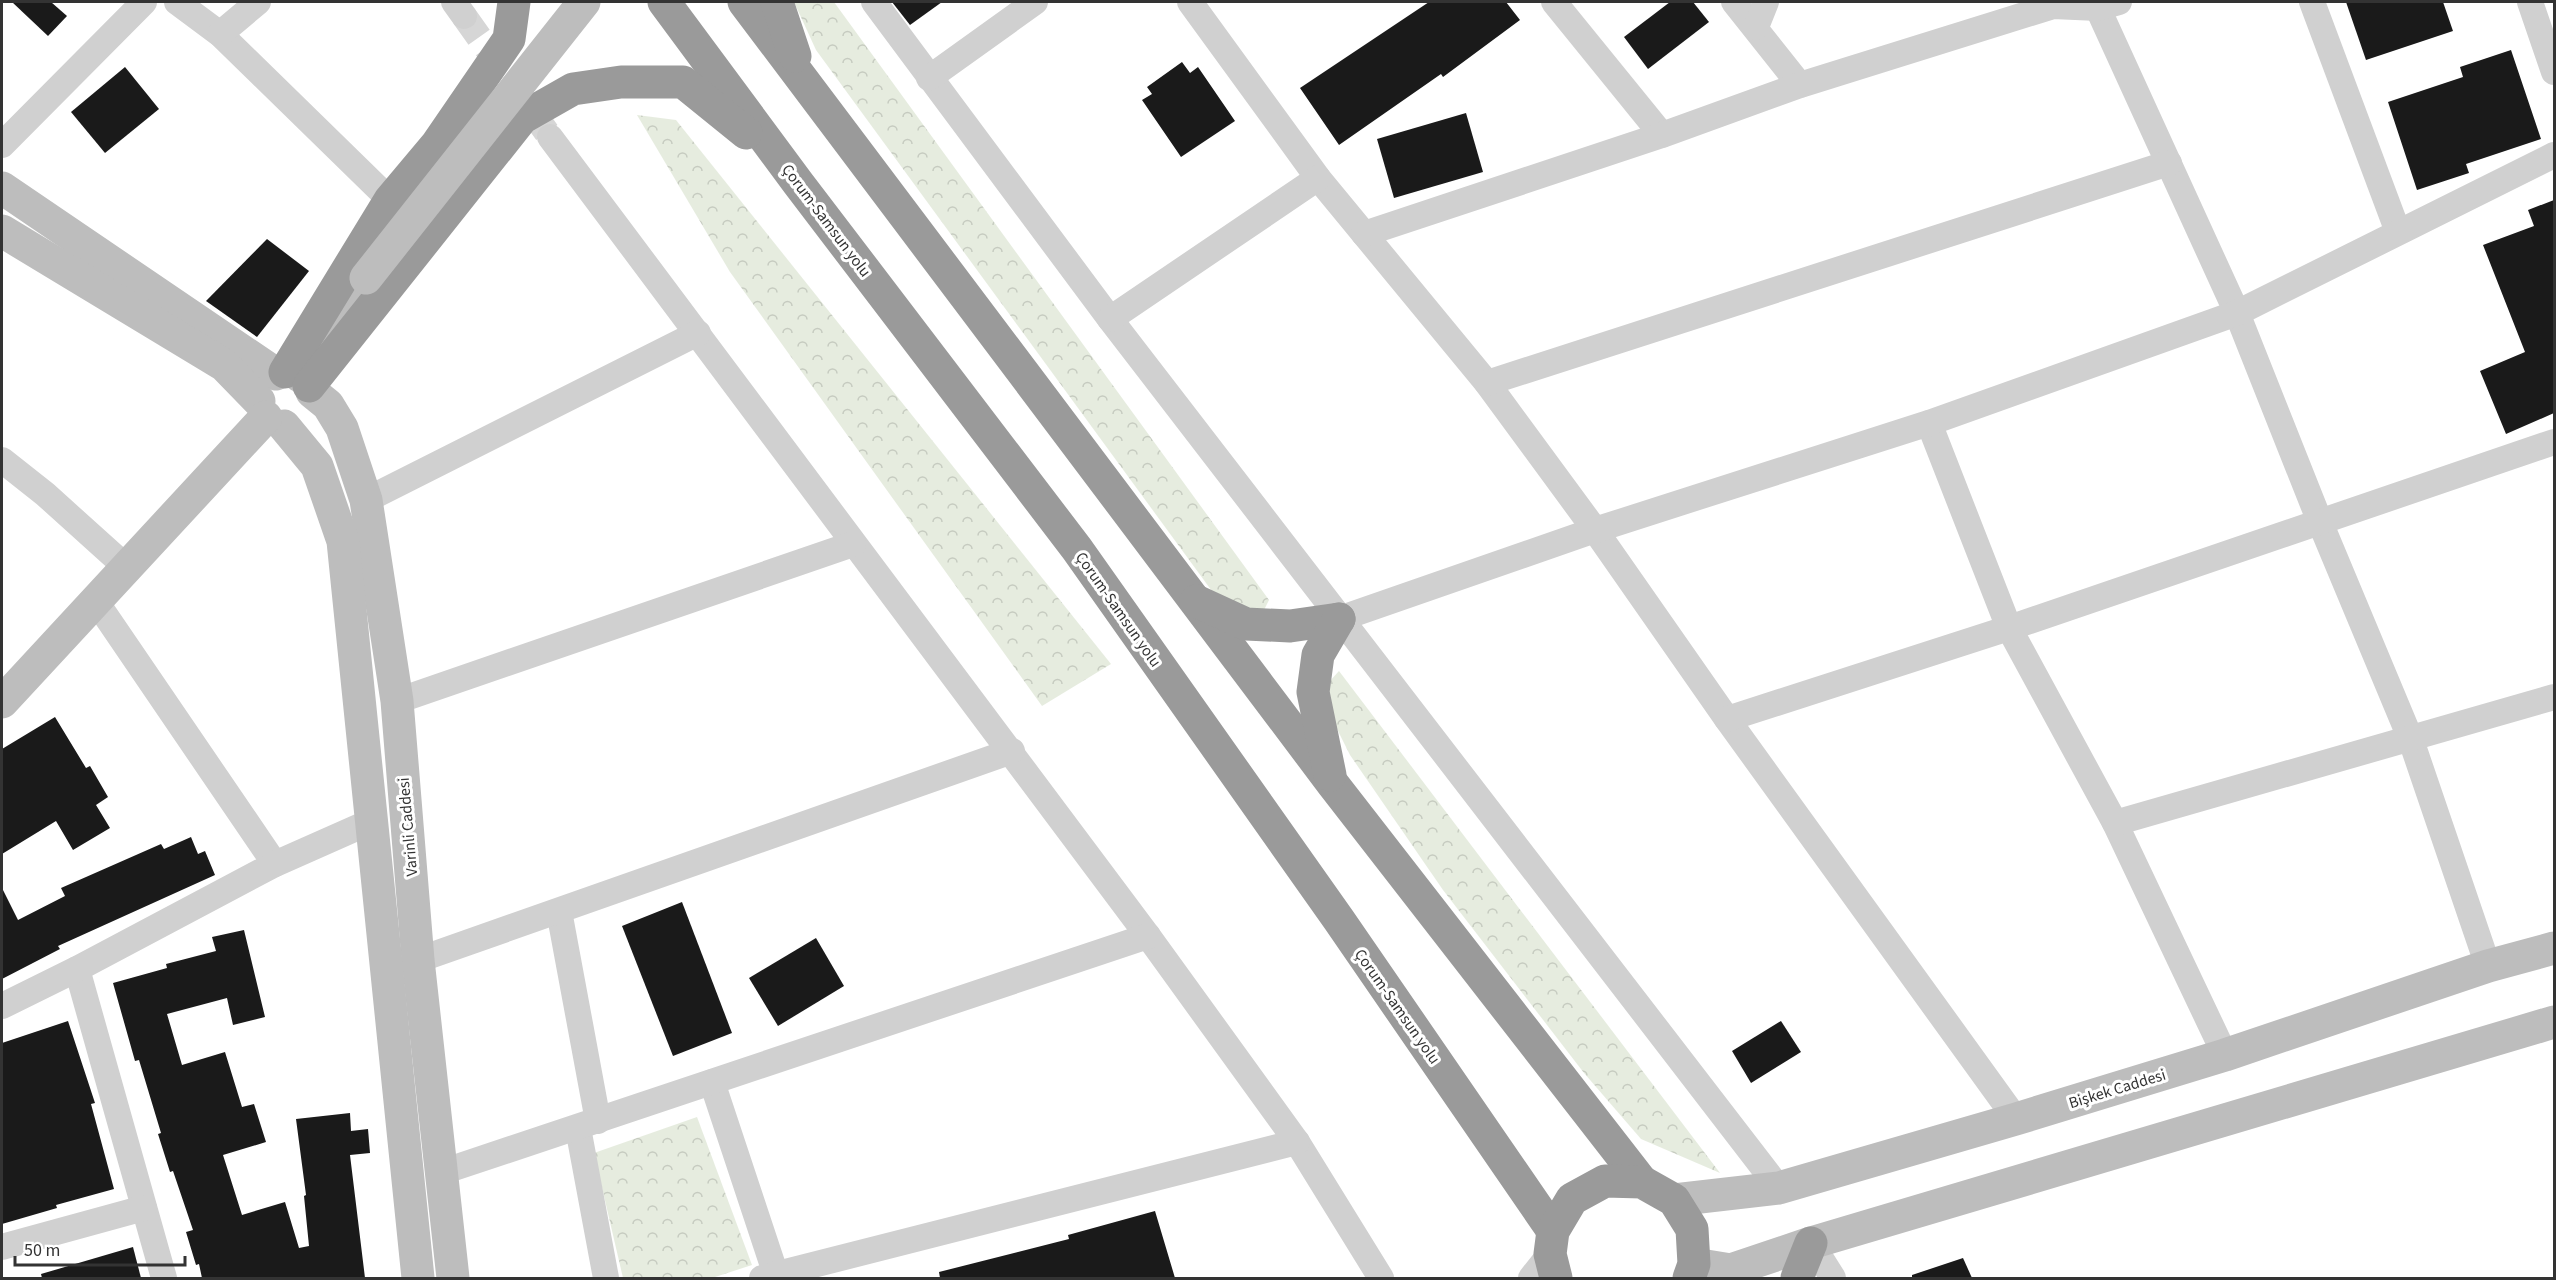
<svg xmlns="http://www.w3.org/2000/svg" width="2556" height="1280" font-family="'Source Sans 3',sans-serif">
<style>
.park{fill:url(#park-crowns)}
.building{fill:#1a1a1a}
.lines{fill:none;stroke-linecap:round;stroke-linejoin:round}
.street-tunnel{stroke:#d6d6d6;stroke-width:26;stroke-dasharray:26 13;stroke-linecap:butt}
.street{stroke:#d0d0d0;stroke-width:26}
.secondary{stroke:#bdbdbd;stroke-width:33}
.highway{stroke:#9a9a9a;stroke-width:33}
.secondary-bridge{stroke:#bdbdbd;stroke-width:33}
.labels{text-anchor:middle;stroke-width:6;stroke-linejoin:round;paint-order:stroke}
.street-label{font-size:16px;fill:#333;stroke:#fff}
</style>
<defs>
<pattern id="park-crowns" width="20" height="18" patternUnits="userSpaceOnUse" patternTransform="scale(1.5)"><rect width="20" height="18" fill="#e6ecdf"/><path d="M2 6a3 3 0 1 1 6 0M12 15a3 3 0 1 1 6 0" fill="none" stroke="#c6cbc0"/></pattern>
</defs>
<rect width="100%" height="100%" fill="#fff"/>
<!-- park -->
<g class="park">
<path d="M 794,2 L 834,2 L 1269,600 L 1262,614 L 1217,598 L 816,50 Z"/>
<path d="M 637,115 L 676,120 L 1111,664 L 1042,706 L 730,272 Z"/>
<path d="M 1339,671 L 1720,1173 L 1641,1139 L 1584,1073 L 1443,890 L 1350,755 L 1319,693 Z"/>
<path d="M 697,1117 L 752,1265 L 712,1278 L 623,1278 L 594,1153 Z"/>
</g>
<!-- building -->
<g class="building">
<path d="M 12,2 L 51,2 L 67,16 L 48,36 Z"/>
<path d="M 892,2 L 942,2 L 910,25 Z"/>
<path d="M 1429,2 L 1506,2 L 1520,20 L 1443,77 L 1441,74 L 1339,145 L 1300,88 Z"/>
<path d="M 1670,2 L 1693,2 L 1709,22 L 1648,69 L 1624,37 Z"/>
<path d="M 2346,2 L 2443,2 L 2453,31 L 2366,60 Z"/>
<path d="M 2511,50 L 2541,139 L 2466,164 L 2469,173 L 2417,190 L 2388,102 L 2463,77 L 2460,67 Z"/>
<path d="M 1182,62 L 1190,73 L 1198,67 L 1235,121 L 1181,157 L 1142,100 L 1152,94 L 1147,87 Z"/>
<path d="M 125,67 L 159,109 L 105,153 L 71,112 Z"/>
<path d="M 1466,113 L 1483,172 L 1394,198 L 1377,139 Z"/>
<path d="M 2554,200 L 2554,413 L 2506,434 L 2480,371 L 2525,352 L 2483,245 L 2534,226 L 2528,210 Z"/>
<path d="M 267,239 L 309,271 L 257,337 L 206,301 Z"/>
<path d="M 55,717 L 86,768 L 90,766 L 108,797 L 96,805 L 110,828 L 73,850 L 56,821 L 2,854 L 2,749 Z"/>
<path d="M 191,837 L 198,854 L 205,851 L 215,875 L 58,946 L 60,949 L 2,979 L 2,888 L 18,920 L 65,896 L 61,888 L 161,844 L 164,849 Z"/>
<path d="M 682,902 L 732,1033 L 673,1056 L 622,926 Z"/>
<path d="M 244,930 L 265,1017 L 233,1025 L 227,998 L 167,1014 L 182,1065 L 225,1052 L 242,1107 L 254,1104 L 266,1142 L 223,1155 L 242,1215 L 285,1202 L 299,1248 L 309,1246 L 304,1196 L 306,1195 L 296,1119 L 350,1113 L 351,1131 L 368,1129 L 370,1153 L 350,1155 L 365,1278 L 202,1278 L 199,1264 L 196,1265 L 186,1232 L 193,1230 L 173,1171 L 170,1172 L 158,1134 L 161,1133 L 139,1060 L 135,1061 L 113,983 L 167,968 L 166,964 L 216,951 L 212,937 Z"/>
<path d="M 816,938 L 844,986 L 778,1026 L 749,978 Z"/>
<path d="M 68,1021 L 95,1103 L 91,1104 L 114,1189 L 56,1205 L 57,1208 L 2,1224 L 2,1043 Z"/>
<path d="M 1781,1021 L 1801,1052 L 1751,1083 L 1732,1051 Z"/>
<path d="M 1155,1211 L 1175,1278 L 940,1278 L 939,1272 L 1069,1239 L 1068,1235 Z"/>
<path d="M 133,1247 L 141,1278 L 42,1278 L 41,1274 Z"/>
<path d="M 1963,1258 L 1972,1278 L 1912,1278 L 1912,1275 Z"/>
</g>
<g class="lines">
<!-- street-tunnel -->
<path class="street-tunnel" d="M 464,16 L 550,137"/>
<!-- street -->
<g class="street">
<path d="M 177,2 L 220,34 L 390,200"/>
<path d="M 454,2 L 464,16"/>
<path d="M 874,2 L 1110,319 L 1779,1188"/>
<path d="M 1190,2 L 1318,178 L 1487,383 L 1595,530 L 1727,719 L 2016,1119"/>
<path d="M 1554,2 L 1662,135"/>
<path d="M 1734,2 L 1800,85"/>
<path d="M 2095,2 L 2237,313 L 2320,522 L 2411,740 L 2488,966"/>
<path d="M 2312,2 L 2398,232"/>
<path d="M 2530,2 L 2554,72"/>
<path d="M 1756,27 L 1766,2"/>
<path d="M 220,34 L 258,2"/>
<path d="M 929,78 L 1035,2"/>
<path d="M 550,137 L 1148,936 L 1297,1142 L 1381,1278"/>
<path d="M 2,145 L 144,2"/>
<path d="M 1364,234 L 1662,135 L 1800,85 L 2053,6 L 2098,8 L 2119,2"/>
<path d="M 1110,319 L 1318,178"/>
<path d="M 1487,383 L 2169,163"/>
<path d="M 1929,423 L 2009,628 L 2115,823 L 2225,1055"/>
<path d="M 2,460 L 45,494 L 126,567"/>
<path d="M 366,500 L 698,333"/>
<path d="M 95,600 L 275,864"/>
<path d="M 1339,619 L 1595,530 L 1929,423 L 2237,313 L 2554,155"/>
<path d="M 397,701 L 853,544"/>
<path d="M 1727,719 L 2009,628 L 2554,442"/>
<path d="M 2115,823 L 2554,697"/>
<path d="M 559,911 L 598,1121"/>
<path d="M 418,960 L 1012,751"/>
<path d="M 77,969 L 164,1278"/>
<path d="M 2,1006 L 77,969 L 275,864 L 372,821"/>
<path d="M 712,1082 L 777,1278"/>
<path d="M 578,1128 L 606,1278"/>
<path d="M 442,1172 L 1148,936"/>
<path d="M 1811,1243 L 1833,1278"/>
<path d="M 2,1247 L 144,1208"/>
<path d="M 762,1278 L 1297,1142"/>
<path d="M 1531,1278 L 1550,1254"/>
</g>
<!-- secondary -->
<g class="secondary">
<path d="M 2,188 L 276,374"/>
<path d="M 2,231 L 224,365 L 259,401"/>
<path d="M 300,376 L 366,278"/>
<path d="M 312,392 L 328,405 L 342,428 L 366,500 L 397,701 L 418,960 L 453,1278"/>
<path d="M 284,426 L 317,466 L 343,541 L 418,1278"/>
<path d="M 2,702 L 266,417"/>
<path d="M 1674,1200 L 1779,1188 L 2016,1119 L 2225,1055 L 2488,966 L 2554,948"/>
<path d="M 1694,1264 L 1731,1270 L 1811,1243 L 2554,1022"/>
</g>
<!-- highway -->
<g class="highway">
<path d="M 664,2 L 798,183 L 1077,549 L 1339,920 L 1553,1231"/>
<path d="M 744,2 L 1332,783 L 1642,1182"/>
<path d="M 777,2 L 795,56"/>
<path d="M 285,372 L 390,200 L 437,144 L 509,39 L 514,2"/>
<path d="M 309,386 L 522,118 L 573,89 L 621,82 L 683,82 L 746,133"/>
<path d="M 1196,601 L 1246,624 L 1290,626 L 1339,619"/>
<path d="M 1330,775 L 1313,692 L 1318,655 L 1339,619"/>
<path d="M 1556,1278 L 1550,1254 L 1553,1231 L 1572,1199 L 1605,1181 L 1642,1182 L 1674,1200 L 1692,1229 L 1694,1264 L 1689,1278"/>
<path d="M 1797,1278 L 1811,1243"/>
</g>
<!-- secondary-bridge -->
<path class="secondary-bridge" d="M 366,278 L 584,2"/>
</g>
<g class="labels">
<!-- street labels -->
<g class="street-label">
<text transform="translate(827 220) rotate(53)" y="6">Çorum-Samsun yolu</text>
<text transform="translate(1119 609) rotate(55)" y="6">Çorum-Samsun yolu</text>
<text transform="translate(407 827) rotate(-95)" y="6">Varinli Caddesi</text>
<text transform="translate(1398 1006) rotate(55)" y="6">Çorum-Samsun yolu</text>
<text transform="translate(2117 1088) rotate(-17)" y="6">Bişkek Caddesi</text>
</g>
</g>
<!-- border -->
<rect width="2556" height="1280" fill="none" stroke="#333333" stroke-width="6"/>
<!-- scale -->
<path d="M15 1256v9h170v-9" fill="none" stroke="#333333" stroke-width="3"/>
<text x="24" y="1256" font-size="18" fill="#333333" stroke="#ffffff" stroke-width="4.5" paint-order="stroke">50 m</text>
</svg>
